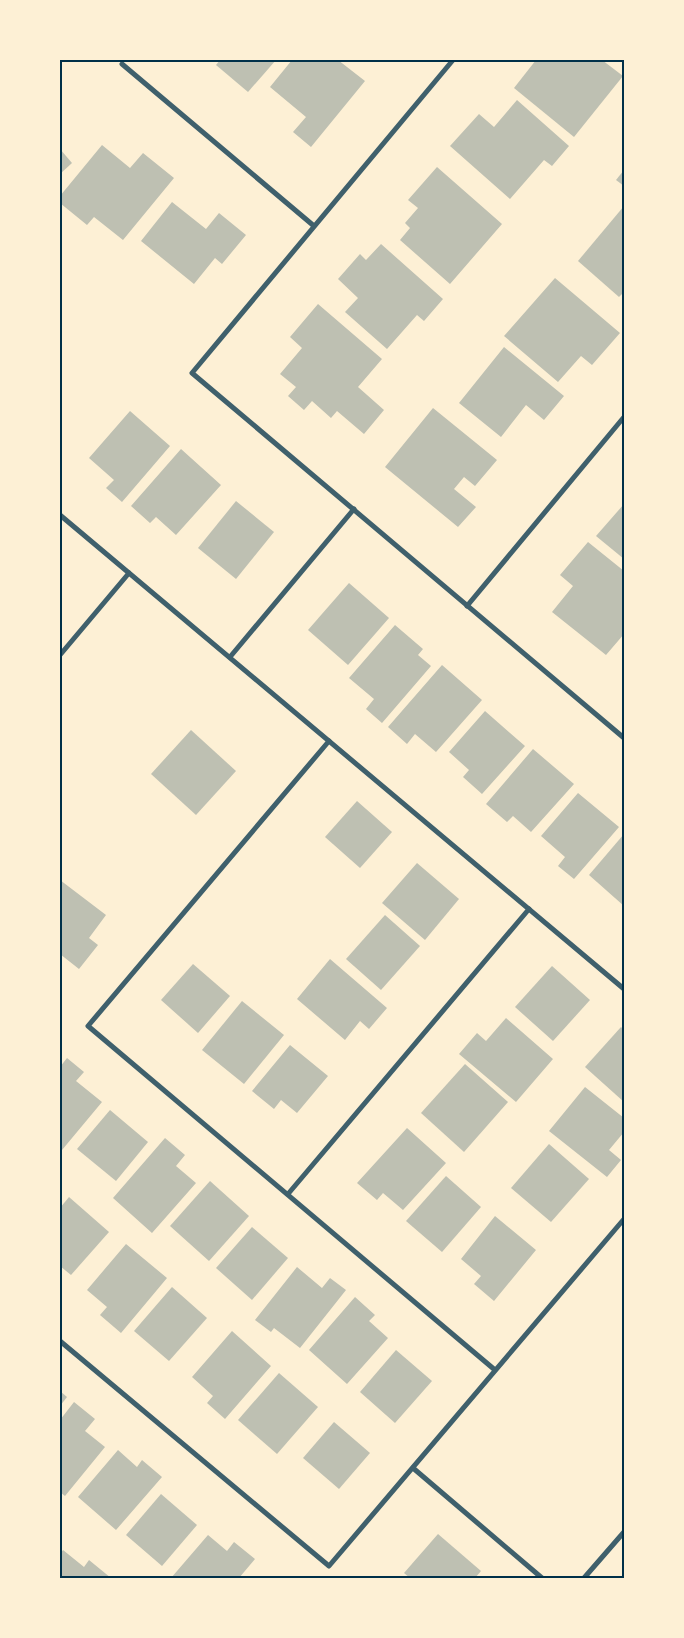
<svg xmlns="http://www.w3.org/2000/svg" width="684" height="1638" font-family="Mulish,sans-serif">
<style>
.building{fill:#bec0b2}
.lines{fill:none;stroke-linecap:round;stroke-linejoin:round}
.minor{stroke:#3f606c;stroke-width:5}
.neatline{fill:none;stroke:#003049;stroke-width:2}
</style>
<rect width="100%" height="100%" fill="#fdf0d5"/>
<!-- building -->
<g class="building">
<path d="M 220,60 L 276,60 L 248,92 L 216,65 Z"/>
<path d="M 292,60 L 338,60 L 365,81 L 311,147 L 293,132 L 306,117 L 270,87 Z"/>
<path d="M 536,60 L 602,60 L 623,76 L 574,137 L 514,88 Z"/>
<path d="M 517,100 L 569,146 L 552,166 L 544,160 L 510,199 L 450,146 L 479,114 L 494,127 Z"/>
<path d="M 102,145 L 130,168 L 143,153 L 174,178 L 123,240 L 94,217 L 87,225 L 60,203 L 60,196 Z"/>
<path d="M 60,149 L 72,163 L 60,174 Z"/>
<path d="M 437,167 L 502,224 L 450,284 L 400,240 L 410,228 L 405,223 L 418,208 L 408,200 Z"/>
<path d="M 624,170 L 624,186 L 616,180 Z"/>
<path d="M 172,202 L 206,229 L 219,213 L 246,235 L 222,264 L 215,258 L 194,284 L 141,241 Z"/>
<path d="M 624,206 L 624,292 L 619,297 L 578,261 Z"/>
<path d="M 381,244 L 443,299 L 424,321 L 417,315 L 387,349 L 345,312 L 358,298 L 338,279 L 360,254 L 366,260 Z"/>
<path d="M 555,278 L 620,333 L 592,365 L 581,356 L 558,382 L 504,336 Z"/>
<path d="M 318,304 L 382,359 L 358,387 L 384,410 L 364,434 L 337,411 L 331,418 L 312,401 L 304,410 L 288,396 L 296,387 L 280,374 L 302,348 L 290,337 Z"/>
<path d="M 504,347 L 564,396 L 544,420 L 526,405 L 501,437 L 459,403 Z"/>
<path d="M 433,408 L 497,460 L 475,486 L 464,477 L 454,489 L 476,507 L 458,527 L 385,467 Z"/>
<path d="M 130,411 L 170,446 L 122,502 L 106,488 L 114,480 L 89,458 Z"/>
<path d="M 181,449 L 221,485 L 176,535 L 156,517 L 150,523 L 131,506 Z"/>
<path d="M 236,501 L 274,532 L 236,579 L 198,548 Z"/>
<path d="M 624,504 L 624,559 L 596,536 Z"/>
<path d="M 588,542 L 624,571 L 624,634 L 606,655 L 552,612 L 573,586 L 560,575 Z"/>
<path d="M 349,583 L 389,618 L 348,665 L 308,630 Z"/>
<path d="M 395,625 L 423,649 L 418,655 L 431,666 L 382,723 L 366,709 L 374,699 L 349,678 Z"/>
<path d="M 442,665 L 482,700 L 436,752 L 415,734 L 407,744 L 388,727 Z"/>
<path d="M 485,711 L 525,746 L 482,794 L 463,777 L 469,770 L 449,752 Z"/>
<path d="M 191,730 L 236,771 L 196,815 L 151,774 Z"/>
<path d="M 533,749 L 574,784 L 531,832 L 513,816 L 507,822 L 486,804 Z"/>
<path d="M 578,793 L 619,827 L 574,879 L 558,866 L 565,857 L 541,836 Z"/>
<path d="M 357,801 L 392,832 L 360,868 L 325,837 Z"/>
<path d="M 624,834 L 624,906 L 589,875 Z"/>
<path d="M 417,863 L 459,899 L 425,940 L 382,903 Z"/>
<path d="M 60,880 L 106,915 L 89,938 L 98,945 L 79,969 L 60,954 Z"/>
<path d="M 385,915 L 420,946 L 381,990 L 346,959 Z"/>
<path d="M 330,959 L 387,1008 L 369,1029 L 360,1021 L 345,1040 L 297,999 Z"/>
<path d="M 193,964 L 230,996 L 198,1033 L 161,1000 Z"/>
<path d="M 552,966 L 590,1000 L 553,1041 L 515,1007 Z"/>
<path d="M 242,1001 L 284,1035 L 244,1084 L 202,1050 Z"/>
<path d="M 506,1018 L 553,1059 L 516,1102 L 459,1054 L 477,1033 L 486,1041 Z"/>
<path d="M 621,1027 L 624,1030 L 624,1102 L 585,1067 Z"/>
<path d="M 290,1045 L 328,1076 L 297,1113 L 281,1100 L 274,1109 L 252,1091 Z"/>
<path d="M 67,1058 L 84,1072 L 76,1081 L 102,1102 L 62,1150 L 60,1149 L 60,1067 Z"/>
<path d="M 465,1064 L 508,1102 L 464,1152 L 421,1113 Z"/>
<path d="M 585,1087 L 624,1118 L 624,1132 L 609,1150 L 621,1160 L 607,1177 L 549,1131 Z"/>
<path d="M 110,1110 L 148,1142 L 116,1181 L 77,1149 Z"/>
<path d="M 407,1128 L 446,1163 L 403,1210 L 383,1193 L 377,1200 L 357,1183 Z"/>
<path d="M 165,1138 L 185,1155 L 176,1166 L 196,1183 L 152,1233 L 113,1198 Z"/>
<path d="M 549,1144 L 589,1179 L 551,1222 L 511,1188 Z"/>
<path d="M 446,1176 L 481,1207 L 442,1252 L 406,1221 Z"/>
<path d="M 210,1181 L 249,1216 L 209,1261 L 170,1226 Z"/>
<path d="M 69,1197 L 109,1232 L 71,1275 L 60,1266 L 60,1208 Z"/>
<path d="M 495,1216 L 536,1250 L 494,1301 L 474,1284 L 481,1276 L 461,1259 Z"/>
<path d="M 252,1227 L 288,1258 L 252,1300 L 216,1268 Z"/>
<path d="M 126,1244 L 167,1278 L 121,1333 L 100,1315 L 107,1307 L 87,1290 Z"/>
<path d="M 297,1267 L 322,1288 L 330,1278 L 346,1290 L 300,1348 L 274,1328 L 271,1332 L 255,1320 Z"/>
<path d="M 172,1287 L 207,1318 L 169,1361 L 134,1331 Z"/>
<path d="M 355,1297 L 375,1315 L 369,1321 L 388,1338 L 347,1384 L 309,1350 Z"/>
<path d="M 232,1331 L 271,1366 L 225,1419 L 207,1403 L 213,1396 L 192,1377 Z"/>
<path d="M 396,1350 L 432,1381 L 395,1423 L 360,1392 Z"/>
<path d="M 279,1373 L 318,1407 L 277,1454 L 238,1420 Z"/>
<path d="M 60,1391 L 67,1397 L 60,1406 Z"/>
<path d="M 74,1402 L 95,1419 L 85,1431 L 105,1447 L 65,1496 L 60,1492 L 60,1420 Z"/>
<path d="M 334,1422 L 370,1453 L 339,1489 L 303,1458 Z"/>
<path d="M 118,1450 L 137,1467 L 142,1460 L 162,1477 L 116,1530 L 78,1497 Z"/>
<path d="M 161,1494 L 197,1525 L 162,1566 L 126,1535 Z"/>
<path d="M 438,1534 L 481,1571 L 475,1578 L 410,1578 L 404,1573 Z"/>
<path d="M 208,1535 L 227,1551 L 234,1542 L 255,1559 L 239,1578 L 171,1578 Z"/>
<path d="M 63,1550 L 84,1567 L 89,1560 L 111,1578 L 60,1578 L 60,1554 Z"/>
</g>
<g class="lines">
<!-- minor -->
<g class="minor">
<path d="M 453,60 L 192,373 L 624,738"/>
<path d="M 122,64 L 314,226"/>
<path d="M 60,515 L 624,989"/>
<path d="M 467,606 L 624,417"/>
<path d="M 60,655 L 129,573"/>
<path d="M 230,657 L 354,509"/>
<path d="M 329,741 L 88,1026 L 495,1370"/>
<path d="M 288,1194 L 529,909"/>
<path d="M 60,1341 L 329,1566 L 624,1219"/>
<path d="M 413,1468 L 542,1578"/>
<path d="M 584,1578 L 624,1532"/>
</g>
</g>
<!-- border -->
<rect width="684" height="1638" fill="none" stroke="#fdf0d5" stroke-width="122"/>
<rect x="61" y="61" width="562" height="1516" class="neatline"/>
</svg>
